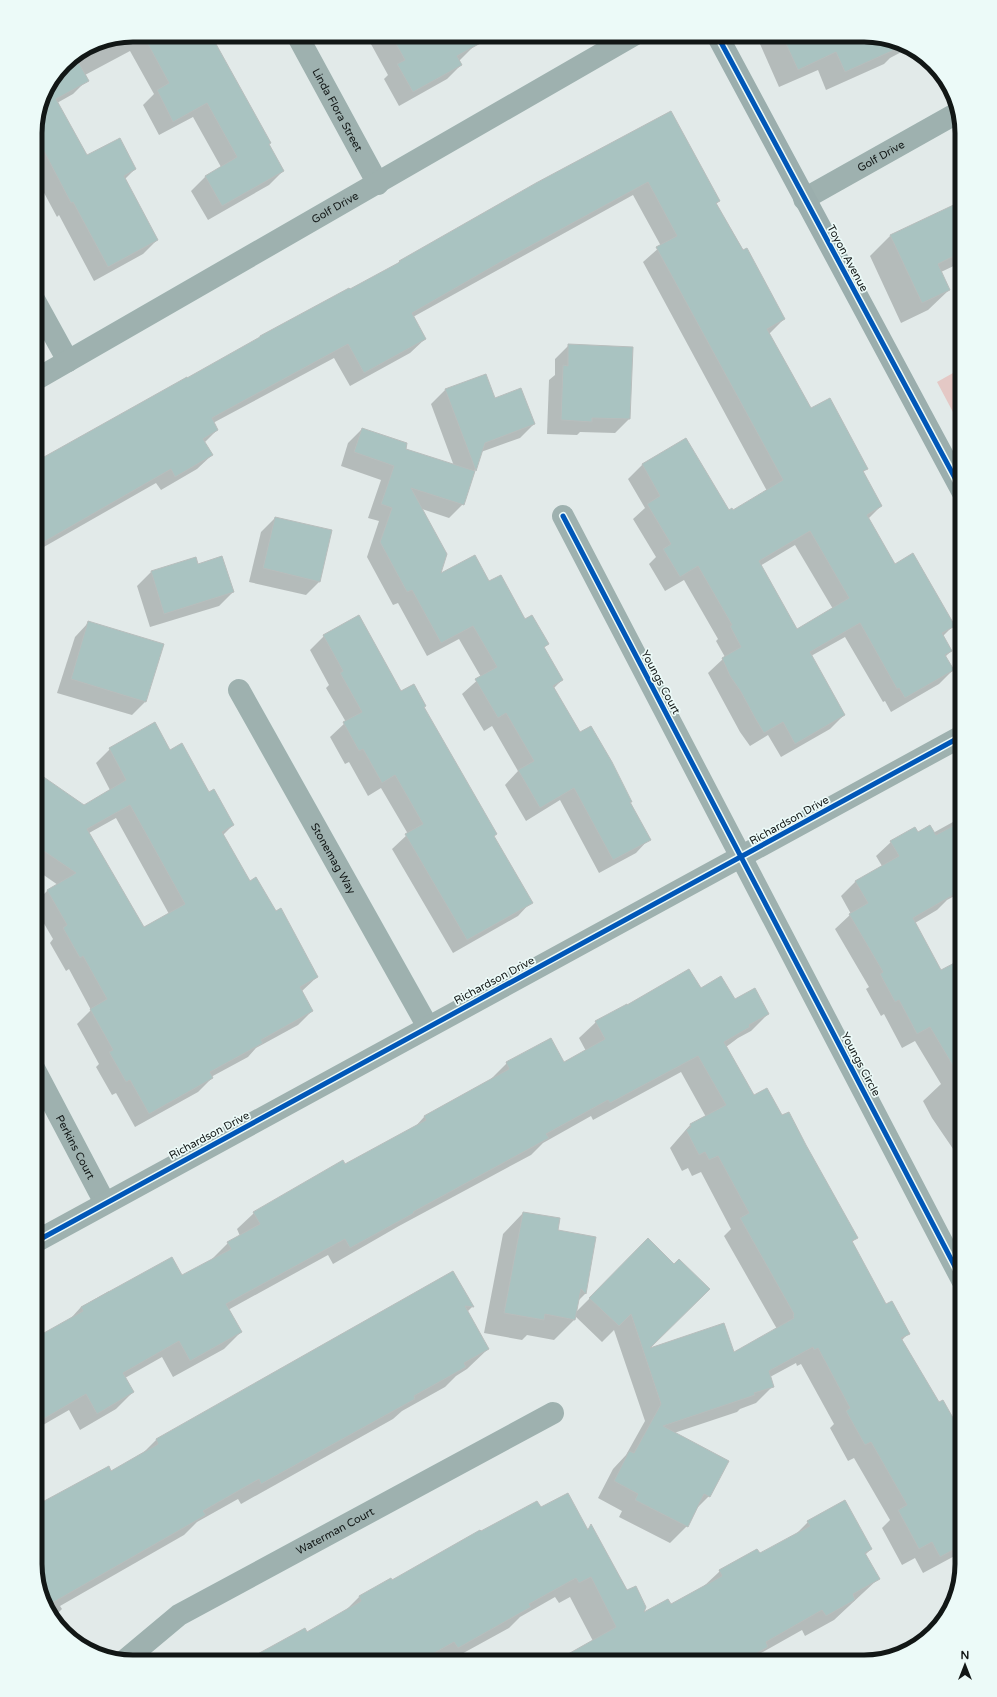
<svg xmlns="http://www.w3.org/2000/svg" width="997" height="1697" font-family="'Varela Round',sans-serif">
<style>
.green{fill:#e4c8c5}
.shadow{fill:#0003;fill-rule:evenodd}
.building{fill:#a9c3c1;stroke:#b8bebd;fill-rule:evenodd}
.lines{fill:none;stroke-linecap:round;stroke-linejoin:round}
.street{stroke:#9eb1af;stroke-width:22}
.secondary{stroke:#9baead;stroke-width:22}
.cycleway-casing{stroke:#ecfaf8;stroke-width:8}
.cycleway{stroke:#0057b8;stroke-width:5}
.labels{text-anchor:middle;stroke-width:3.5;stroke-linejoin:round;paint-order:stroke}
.street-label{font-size:11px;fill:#121716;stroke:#ecfaf8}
.rim{fill:none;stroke:#121716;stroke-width:5}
</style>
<rect width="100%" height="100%" fill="#e2eae9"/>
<!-- green -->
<path class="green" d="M 962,368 L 962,429 L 937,382 Z"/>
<!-- shadow -->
<g class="shadow">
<path d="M 133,35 L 214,35 L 212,38 L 283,171 L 269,185 L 208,220 L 191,191 L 205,177 L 221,167 L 193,117 L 159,135 L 143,105 L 154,94 L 130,51 L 85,75 L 87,80 L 73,94 L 57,103 L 86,157 L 135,169 L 125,179 L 157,240 L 143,254 L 94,281 L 59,215 L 57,217 L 35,176 L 35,127 L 43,95 L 64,64 L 96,42 Z"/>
<path d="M 366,35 L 469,35 L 475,45 L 459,61 L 461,65 L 447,79 L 399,106 L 384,79 L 388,75 Z"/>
<path d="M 756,35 L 870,35 L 909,48 L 890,58 L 884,64 L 826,90 L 818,70 L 779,87 Z"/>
<path d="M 670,112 L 719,201 L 716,204 L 784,319 L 769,334 L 811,410 L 866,469 L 863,472 L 881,506 L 868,519 L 895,565 L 954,625 L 943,636 L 951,651 L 945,657 L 953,670 L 939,684 L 891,712 L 885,701 L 883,702 L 845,637 L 811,656 L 844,715 L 830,729 L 781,757 L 768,735 L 750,746 L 740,732 L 708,673 L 725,657 L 716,641 L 718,639 L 684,580 L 665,591 L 649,564 L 656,557 L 633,519 L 645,508 L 628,479 L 642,465 L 686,439 L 728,512 L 733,511 L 767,491 L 643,262 L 661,246 L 633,195 L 413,317 L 425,339 L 410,353 L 350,386 L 334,358 L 213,423 L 217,430 L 204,443 L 212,455 L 197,469 L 161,490 L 156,483 L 35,552 L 35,463 L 395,266 L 400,261 ZM 795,545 L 833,609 L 797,630 L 760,566 Z"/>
<path d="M 962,203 L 962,262 L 941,272 L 949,290 L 928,310 L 901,323 L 870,256 L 890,236 Z"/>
<path d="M 569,345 L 632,348 L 629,419 L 615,433 L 580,432 L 577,435 L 547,434 L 549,380 L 555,375 L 555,359 Z"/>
<path d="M 485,375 L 494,399 L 534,424 L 520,438 L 481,452 L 463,504 L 449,518 L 422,509 L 439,575 L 489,583 L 548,644 L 543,648 L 562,680 L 554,688 L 579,734 L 631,801 L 629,803 L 649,839 L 636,853 L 599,873 L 560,800 L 526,821 L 505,785 L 518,771 L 492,726 L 484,731 L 462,694 L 481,677 L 459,639 L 427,656 L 398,603 L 393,605 L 367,557 L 379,521 L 368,518 L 381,480 L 341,466 L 348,443 L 362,429 L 404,449 L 454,466 L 431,404 L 445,390 Z"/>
<path d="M 275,518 L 320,581 L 306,595 L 249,582 L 261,532 Z"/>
<path d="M 195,559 L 197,565 L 233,592 L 219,606 L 150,627 L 137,586 L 151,572 Z"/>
<path d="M 88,623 L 146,701 L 132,715 L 57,693 L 75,637 Z"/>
<path d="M 324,636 L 423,707 L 493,837 L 531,902 L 518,916 L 453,953 L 392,849 L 408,834 L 381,788 L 368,796 L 349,762 L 345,764 L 330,737 L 346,722 L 326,688 L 329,685 L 310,650 Z"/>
<path d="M 110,749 L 170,751 L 208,793 L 233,825 L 223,835 L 249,882 L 275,913 L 317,977 L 301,992 L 312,1011 L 298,1025 L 256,1048 L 248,1057 L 211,1077 L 212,1078 L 198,1092 L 135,1127 L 116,1093 L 112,1095 L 96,1067 L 99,1064 L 77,1024 L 91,1010 L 69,969 L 66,971 L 50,943 L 53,939 L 35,908 L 35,903 L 47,891 L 58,885 L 35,869 L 35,786 L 84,806 L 110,790 L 96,763 ZM 116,818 L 169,914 L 143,928 L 89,833 Z"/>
<path d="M 962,817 L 962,892 L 947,900 L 937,910 L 915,923 L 941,972 L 962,960 L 962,1172 L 958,1165 L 962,1162 L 932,1118 L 923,1101 L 941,1084 L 915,1041 L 902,1048 L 884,1014 L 881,1016 L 866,989 L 869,987 L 835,929 L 851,914 L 841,896 L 855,882 L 882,866 L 876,856 L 891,842 L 918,833 L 933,833 Z"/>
<path d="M 700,989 L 768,1014 L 751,1031 L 738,1038 L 726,1047 L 753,1096 L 856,1238 L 852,1242 L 885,1306 L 909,1333 L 901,1341 L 938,1403 L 962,1435 L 962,1552 L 923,1573 L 915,1558 L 902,1565 L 882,1528 L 890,1520 L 854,1458 L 848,1461 L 830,1428 L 834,1424 L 801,1364 L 797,1366 L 796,1363 L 770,1377 L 773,1386 L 756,1403 L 740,1409 L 737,1412 L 674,1433 L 727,1461 L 709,1496 L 695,1510 L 687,1526 L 670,1543 L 619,1517 L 622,1511 L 598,1498 L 613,1469 L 626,1455 L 645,1421 L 614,1330 L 602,1342 L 575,1316 L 574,1320 L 554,1340 L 527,1335 L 522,1340 L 484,1333 L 503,1234 L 523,1213 L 557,1231 L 595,1238 L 585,1294 L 577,1302 L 575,1313 L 648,1240 L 646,1351 L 733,1353 L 777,1329 L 724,1236 L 731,1229 L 701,1172 L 692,1176 L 688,1168 L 682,1171 L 670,1148 L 690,1125 L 706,1117 L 681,1072 L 593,1120 L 591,1116 L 543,1143 L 531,1155 L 399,1226 L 333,1264 L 328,1255 L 228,1310 L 241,1332 L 224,1349 L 173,1377 L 162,1357 L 125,1378 L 133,1392 L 116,1409 L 80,1430 L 69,1410 L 36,1429 L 40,1436 L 35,1441 L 35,1358 L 81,1307 L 109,1291 L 110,1293 L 182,1277 L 211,1260 L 228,1243 L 240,1236 L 237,1229 L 254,1213 L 344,1166 L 414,1128 L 424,1117 L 490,1080 L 507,1063 L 564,1063 L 586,1051 L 579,1038 L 596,1022 L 627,1006 Z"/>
<path d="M 453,1272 L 472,1307 L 467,1312 L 488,1349 L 467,1369 L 456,1376 L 445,1387 L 402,1411 L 393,1419 L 241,1504 L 238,1499 L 197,1522 L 184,1535 L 60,1606 L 62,1609 L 54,1617 L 45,1607 L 35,1564 L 111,1472 L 140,1456 L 156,1440 Z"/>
<path d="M 541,1509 L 587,1530 L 591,1526 L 641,1615 L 671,1605 L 703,1587 L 720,1571 L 760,1555 L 794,1536 L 808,1522 L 871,1549 L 865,1555 L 878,1579 L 834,1620 L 805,1636 L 802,1630 L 761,1653 L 752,1662 L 556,1662 L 593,1641 L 570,1597 L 559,1603 L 555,1597 L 520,1617 L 509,1628 L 447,1662 L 245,1662 L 307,1633 L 345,1611 L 359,1597 L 391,1580 L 392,1582 Z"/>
</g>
<!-- building -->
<g class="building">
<path d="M 143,35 L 211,35 L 271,143 L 269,144 L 284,171 L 222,206 L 205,176 L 237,157 L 207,103 L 173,122 L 157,90 L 169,83 Z"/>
<path d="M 391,35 L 495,35 L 457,56 L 462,65 L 413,92 L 397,64 L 405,60 Z"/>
<path d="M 782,35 L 870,35 L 903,46 L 845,72 L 836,52 L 798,70 Z"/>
<path d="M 75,56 L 89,81 L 56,99 L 87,155 L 120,138 L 136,169 L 124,176 L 158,240 L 108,267 L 73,202 L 71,203 L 35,134 L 35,127 L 43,95 L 64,64 Z"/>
<path d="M 671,111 L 720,201 L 716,203 L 743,250 L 747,248 L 785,319 L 767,329 L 791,372 L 811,408 L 830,398 L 868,469 L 863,471 L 882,506 L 867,515 L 895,564 L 913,553 L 955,626 L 942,633 L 952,651 L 945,655 L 954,670 L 905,698 L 899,688 L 897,689 L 860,623 L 810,652 L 845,715 L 795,744 L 783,722 L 764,733 L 755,718 L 741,692 L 730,676 L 722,658 L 741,647 L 730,626 L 732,625 L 698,566 L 680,577 L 663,549 L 671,544 L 647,504 L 660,496 L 642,464 L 686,438 L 729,510 L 732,508 L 733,510 L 783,480 L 656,247 L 677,236 L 648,182 L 499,263 L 412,313 L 426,339 L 364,373 L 348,344 L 212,418 L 218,430 L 203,439 L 213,455 L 175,477 L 171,469 L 35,547 L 35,462 L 187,377 L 187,378 L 260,337 L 260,336 L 349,288 L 350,289 L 400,262 L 399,261 L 536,183 ZM 810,531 L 849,598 L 797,629 L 759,561 Z"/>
<path d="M 962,201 L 962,252 L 938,264 L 950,290 L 922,303 L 890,235 Z"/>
<path d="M 568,344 L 633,347 L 630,419 L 592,418 L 592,422 L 561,420 L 563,365 L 568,366 Z"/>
<path d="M 486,374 L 495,398 L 521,388 L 535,424 L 485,443 L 476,471 L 445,389 Z"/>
<path d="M 362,428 L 407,443 L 406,449 L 475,471 L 464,505 L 411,488 L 447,554 L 441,573 L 475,555 L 489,581 L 501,575 L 525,619 L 532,615 L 549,644 L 544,647 L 563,680 L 553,686 L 580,732 L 591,726 L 612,762 L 632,802 L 630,802 L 651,840 L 613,860 L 574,788 L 540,808 L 518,770 L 534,761 L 506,713 L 498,718 L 475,679 L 497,667 L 473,626 L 441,643 L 412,590 L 407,592 L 380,542 L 392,508 L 381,504 L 394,466 L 354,452 Z"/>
<path d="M 275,517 L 332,530 L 320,582 L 263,568 Z"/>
<path d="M 222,556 L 234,592 L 164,614 L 151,571 L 196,557 L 198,564 Z"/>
<path d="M 359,615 L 401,691 L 414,684 L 426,706 L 424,707 L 497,834 L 494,836 L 533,903 L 467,940 L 405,834 L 423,824 L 395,775 L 382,783 L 363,749 L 359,751 L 343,722 L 362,712 L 340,673 L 343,671 L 323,635 Z"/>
<path d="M 88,621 L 164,644 L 146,702 L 71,679 Z"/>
<path d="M 155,722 L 170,750 L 182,743 L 209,792 L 214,789 L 234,825 L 222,832 L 250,881 L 256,877 L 276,911 L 281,908 L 318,977 L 300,987 L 313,1011 L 261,1040 L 263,1043 L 210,1072 L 213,1078 L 149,1114 L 130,1080 L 126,1082 L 109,1052 L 113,1050 L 90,1009 L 107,999 L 83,956 L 80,958 L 63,928 L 67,925 L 47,890 L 76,873 L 35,845 L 35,771 L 84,805 L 126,780 L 109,748 ZM 130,805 L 185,904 L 144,927 L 87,829 Z"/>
<path d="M 962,821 L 962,890 L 913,918 L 941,970 L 962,959 L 962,1081 L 930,1027 L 917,1034 L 899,1000 L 895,1002 L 880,974 L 883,972 L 849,914 L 868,903 L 855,881 L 899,856 L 890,841 L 915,827 L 918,832 L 930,825 L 936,835 Z"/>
<path d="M 689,969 L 701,988 L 721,976 L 735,999 L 755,988 L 769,1014 L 749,1025 L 750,1027 L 724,1042 L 754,1095 L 767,1088 L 782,1115 L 789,1112 L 806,1145 L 858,1238 L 852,1241 L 886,1304 L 892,1301 L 910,1334 L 901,1338 L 939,1402 L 943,1400 L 962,1434 L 962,1545 L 940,1557 L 932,1542 L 919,1549 L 898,1510 L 907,1505 L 871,1442 L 865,1445 L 846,1411 L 850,1408 L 818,1348 L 814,1350 L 813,1347 L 769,1371 L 774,1387 L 754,1393 L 755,1395 L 663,1426 L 729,1461 L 710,1497 L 704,1494 L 688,1527 L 635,1500 L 638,1494 L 614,1481 L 629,1451 L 634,1453 L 661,1404 L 631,1314 L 619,1326 L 589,1298 L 648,1238 L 674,1264 L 679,1259 L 710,1289 L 650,1348 L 724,1323 L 734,1352 L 794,1318 L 793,1315 L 794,1314 L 740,1218 L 749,1213 L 718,1156 L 709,1160 L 705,1152 L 699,1155 L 686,1130 L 691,1127 L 690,1124 L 726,1105 L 698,1056 L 610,1103 L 608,1100 L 546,1134 L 549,1138 L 413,1212 L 414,1213 L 350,1248 L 345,1239 L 226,1304 L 242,1332 L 190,1361 L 179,1341 L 123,1373 L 134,1392 L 97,1414 L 86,1394 L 35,1424 L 35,1338 L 83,1311 L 81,1307 L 172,1257 L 182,1275 L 231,1249 L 227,1242 L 260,1224 L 253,1212 L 343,1160 L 345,1164 L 426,1120 L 424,1116 L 509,1069 L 506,1062 L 551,1038 L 564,1062 L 605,1039 L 595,1021 L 627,1004 L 627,1005 Z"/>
<path d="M 523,1212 L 560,1218 L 558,1230 L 596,1237 L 586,1294 L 581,1289 L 575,1320 L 545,1314 L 544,1320 L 504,1313 Z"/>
<path d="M 453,1271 L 474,1307 L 465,1306 L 489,1349 L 464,1363 L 466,1367 L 414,1396 L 415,1399 L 261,1484 L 259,1479 L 203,1511 L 206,1515 L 45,1607 L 35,1564 L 35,1506 L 109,1466 L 111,1471 L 158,1444 L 156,1439 Z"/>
<path d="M 568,1493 L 588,1530 L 591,1524 L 627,1590 L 636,1586 L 646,1607 L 644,1612 L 668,1599 L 671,1604 L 722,1576 L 719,1570 L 757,1549 L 760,1553 L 810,1526 L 807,1521 L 845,1500 L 872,1549 L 865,1553 L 880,1579 L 853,1594 L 855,1600 L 826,1616 L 822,1610 L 766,1642 L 768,1647 L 741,1662 L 554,1662 L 616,1627 L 591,1577 L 579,1583 L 576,1578 L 529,1604 L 531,1607 L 458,1648 L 454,1642 L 418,1662 L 243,1662 L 305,1628 L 307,1632 L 361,1601 L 359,1596 L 391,1578 L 392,1580 L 480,1530 L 481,1531 L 537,1501 L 541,1507 Z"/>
</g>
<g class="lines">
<!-- street -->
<g class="street">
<path id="s1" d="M 297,35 L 378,184"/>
<path id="s2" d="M 804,199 L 957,113"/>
<path d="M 35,301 L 68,361"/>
<path id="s3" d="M 35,380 L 634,35"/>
<path d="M 563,516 L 962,1280"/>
<path id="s4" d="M 239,690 L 428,1027"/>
<path id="s5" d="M 35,1070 L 105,1203"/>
<path d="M 35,1242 L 962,736"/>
<path id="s6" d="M 124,1661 L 179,1615 L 553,1413"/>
</g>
<!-- secondary -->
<path class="secondary" d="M 717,35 L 962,491"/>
<defs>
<g id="cycleway">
<path d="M 717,35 L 962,491"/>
<path d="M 563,516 L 962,1280"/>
<path d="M 35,1242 L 962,736"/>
</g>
</defs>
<!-- cycleway casing -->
<use href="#cycleway" class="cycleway-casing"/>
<!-- cycleway -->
<use href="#cycleway" class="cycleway"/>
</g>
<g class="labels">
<!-- street labels -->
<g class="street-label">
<text dy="4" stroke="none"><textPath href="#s1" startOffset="85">Linda Flora Street</textPath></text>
<text dy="4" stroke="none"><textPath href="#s2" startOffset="88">Golf Drive</textPath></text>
<text dy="4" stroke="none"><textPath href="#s3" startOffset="346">Golf Drive</textPath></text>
<text transform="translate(848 258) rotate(62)" y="4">Toyon Avenue</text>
<text transform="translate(661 682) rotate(62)" y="4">Youngs Court</text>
<text transform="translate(789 820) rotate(-29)" y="4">Richardson Drive</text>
<text dy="4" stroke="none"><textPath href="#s4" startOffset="193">Stonemag Way</textPath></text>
<text transform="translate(494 980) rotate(-28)" y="4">Richardson Drive</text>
<text transform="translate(861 1064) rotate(62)" y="4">Youngs Circle</text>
<text transform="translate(209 1135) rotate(-28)" y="4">Richardson Drive</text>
<text dy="4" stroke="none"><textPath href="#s5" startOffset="87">Perkins Court</textPath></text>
<text dy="4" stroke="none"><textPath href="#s6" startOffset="249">Waterman Court</textPath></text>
</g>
</g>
<!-- crop -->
<path d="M0 0H997V1697H0ZM133 42H864A91 91 0 0 1 955 133V1564A91 91 0 0 1 864 1655H133A91 91 0 0 1 42 1564V133A91 91 0 0 1 133 42Z" fill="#ecfaf8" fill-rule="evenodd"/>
<path class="rim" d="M133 42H864A91 91 0 0 1 955 133V1564A91 91 0 0 1 864 1655H133A91 91 0 0 1 42 1564V133A91 91 0 0 1 133 42Z"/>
<!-- north arrow -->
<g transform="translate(965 1665)" stroke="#ecfaf8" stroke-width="3" paint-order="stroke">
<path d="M0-3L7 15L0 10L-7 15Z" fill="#121716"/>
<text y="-6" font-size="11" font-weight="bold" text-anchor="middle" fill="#121716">N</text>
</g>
</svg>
